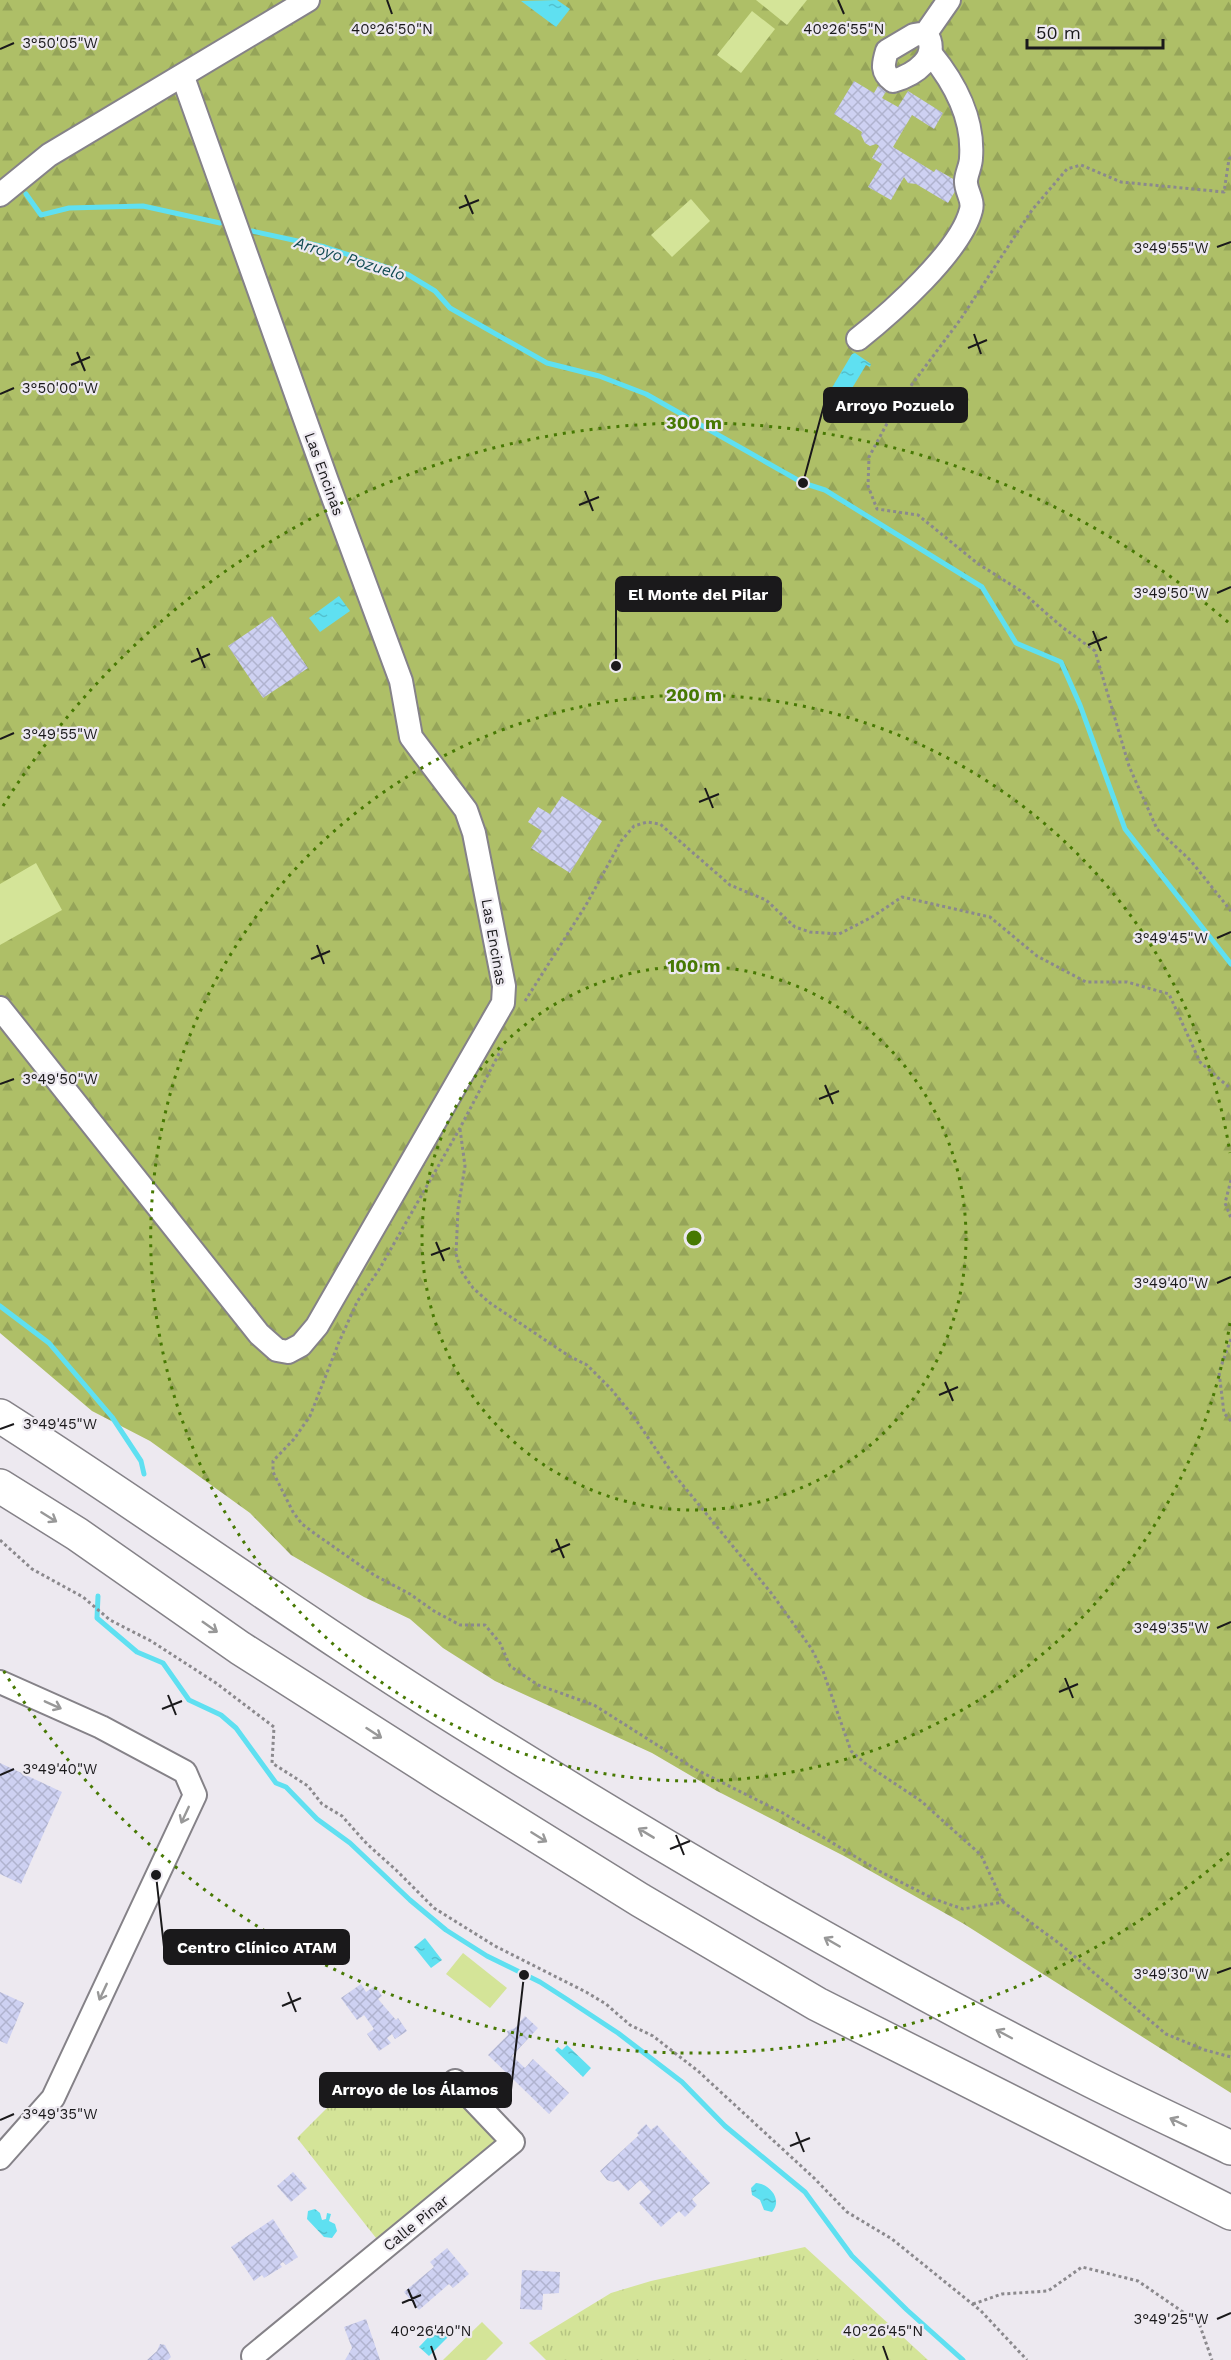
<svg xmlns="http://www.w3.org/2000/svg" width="1231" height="2360" font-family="'Work Sans',sans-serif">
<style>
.grass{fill:url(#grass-tufts)}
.forest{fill:url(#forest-firs)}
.pitch{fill:#d4e498}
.water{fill:url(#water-ripples)}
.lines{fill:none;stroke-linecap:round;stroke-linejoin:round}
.stream{stroke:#5fe0f1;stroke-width:5}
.building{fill:url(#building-cross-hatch)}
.minor-casing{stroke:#858288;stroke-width:26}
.highway-casing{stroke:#858288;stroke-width:36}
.path{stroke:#8b898d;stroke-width:3;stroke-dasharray:3 3;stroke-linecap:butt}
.minor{stroke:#fff;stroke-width:22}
.highway{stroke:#fff;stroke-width:33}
.oneway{stroke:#989898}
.ticks{fill:none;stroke:#1a191b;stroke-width:2}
.ring{fill:none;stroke:#477903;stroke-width:3;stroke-dasharray:3 6}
.labels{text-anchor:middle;stroke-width:4.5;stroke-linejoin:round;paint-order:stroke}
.street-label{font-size:15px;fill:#1a191b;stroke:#ede9f0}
.water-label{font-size:16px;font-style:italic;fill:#124c53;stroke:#ede9f0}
.ticks-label{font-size:15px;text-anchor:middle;fill:#1a191b;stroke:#ede9f0;stroke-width:4.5;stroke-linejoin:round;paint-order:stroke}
.centre{fill:#477903;stroke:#ede9f0;stroke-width:3}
.ring-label{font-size:18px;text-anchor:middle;font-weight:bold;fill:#477903;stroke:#ede9f0;stroke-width:4.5;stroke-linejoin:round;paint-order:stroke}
.leader{fill:none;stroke:#1a191b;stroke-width:2}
.callout-dot{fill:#1a191b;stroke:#ede9f0;stroke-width:2}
.callout{fill:#1a191b;stroke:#1a191b;stroke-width:2}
.callout-label{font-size:16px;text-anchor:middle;font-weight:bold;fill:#fff}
</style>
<defs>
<pattern id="grass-tufts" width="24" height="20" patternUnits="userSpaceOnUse" patternTransform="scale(1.5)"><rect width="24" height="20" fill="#d4e498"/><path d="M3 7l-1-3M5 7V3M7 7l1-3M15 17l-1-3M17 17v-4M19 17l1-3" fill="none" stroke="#b5c382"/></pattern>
<pattern id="forest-firs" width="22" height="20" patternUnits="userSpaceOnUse" patternTransform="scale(1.5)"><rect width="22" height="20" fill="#aebf67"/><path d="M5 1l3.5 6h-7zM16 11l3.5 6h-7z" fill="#95a459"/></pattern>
<pattern id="water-ripples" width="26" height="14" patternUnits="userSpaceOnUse" patternTransform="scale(1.5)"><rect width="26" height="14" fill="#5fe0f1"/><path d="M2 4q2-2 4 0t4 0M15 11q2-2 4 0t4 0" fill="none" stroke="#52c0ce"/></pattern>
<pattern id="building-cross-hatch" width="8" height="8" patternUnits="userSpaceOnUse" patternTransform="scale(1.5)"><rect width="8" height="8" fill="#ced1f2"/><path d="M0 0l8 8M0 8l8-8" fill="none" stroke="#b0b3cf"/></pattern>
</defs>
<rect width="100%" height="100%" fill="#ede9f0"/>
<!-- grass -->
<g class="grass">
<path d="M 361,2074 L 443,2077 L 496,2133 L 497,2146 L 380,2243 L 297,2138 Z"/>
<path d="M 805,2247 L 928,2360 L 546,2360 L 529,2343 L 611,2293 L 651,2281 Z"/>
</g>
<!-- forest -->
<path class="forest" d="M 0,0 L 1231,0 L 1231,2093 L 964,1924 L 844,1856 L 717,1791 L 652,1753 L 495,1681 L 443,1648 L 410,1619 L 364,1597 L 291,1555 L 250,1513 L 150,1441 L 92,1411 L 0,1333 Z"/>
<!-- pitch -->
<g class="pitch">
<path d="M 756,0 L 807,0 L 787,25 Z"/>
<path d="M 752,11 L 775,29 L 741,73 L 717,55 Z"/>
<path d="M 691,199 L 710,221 L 672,257 L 651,235 Z"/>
<path d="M 36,863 L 62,910 L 0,945 L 0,884 Z"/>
<path d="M 463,1953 L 507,1988 L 490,2008 L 446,1974 Z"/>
<path d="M 482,2322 L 503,2343 L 486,2360 L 443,2360 Z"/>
</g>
<!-- water -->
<g class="water">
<path d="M 557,0 L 570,9 L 556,27 L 521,1 Z"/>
<path d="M 855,353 L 871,364 L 870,367 L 866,365 L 845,400 L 830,391 L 852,354 Z"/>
<path d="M 339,596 L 350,611 L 320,632 L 309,618 Z"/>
<path d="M 425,1938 L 442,1960 L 431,1968 L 414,1947 Z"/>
<path d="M 567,2045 L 591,2068 L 583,2077 L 555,2050 L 558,2047 L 562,2050 Z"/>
<path d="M 756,2183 C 770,2184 783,2200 772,2212 L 764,2210 L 760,2200 L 752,2195 L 751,2188 Z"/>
<path d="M 315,2209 L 320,2213 L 322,2220 L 326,2219 L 327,2213 L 331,2214 L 329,2221 L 335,2224 L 337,2231 L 332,2238 L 324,2237 L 307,2219 L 308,2211 Z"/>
<path d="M 438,2327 L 448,2337 L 429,2356 L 419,2347 Z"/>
</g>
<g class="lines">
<!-- stream -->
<g class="stream">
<path d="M 26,194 L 41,215 L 69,208 L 143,206 L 220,223"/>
<path d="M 252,231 L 325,247 L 407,274 L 435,291 L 450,308 L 547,363 L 599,376 L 646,394 L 803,483 L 825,490 L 982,587 L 1016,643 L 1061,662 L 1080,705 L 1125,829 L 1231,964"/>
<path d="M 0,1306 L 49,1343 L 112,1417 L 141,1461 L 144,1474"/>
<path d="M 98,1596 L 97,1618 L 137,1652 L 163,1663 L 189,1700 L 221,1715 L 236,1728 L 276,1783 L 286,1787 L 317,1819 L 350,1843 L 410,1900 L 446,1930 L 487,1956 L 540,1982 L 568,2000 L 618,2033 L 682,2082 L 725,2126 L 805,2192 L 852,2256 L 907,2310 L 963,2360"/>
</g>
</g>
<!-- building -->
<g class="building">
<path d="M 854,81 L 874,93 L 878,86 L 887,90 L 882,98 L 898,107 L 908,91 L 943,113 L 934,129 L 912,115 L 893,147 L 934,172 L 936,169 L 960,183 L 948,203 L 916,184 L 908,183 L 904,177 L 891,200 L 868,187 L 882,164 L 872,158 L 879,146 L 876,144 L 870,146 L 865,143 L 861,135 L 862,132 L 834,114 Z"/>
<path d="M 272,616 L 308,668 L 263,698 L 228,646 Z"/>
<path d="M 562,796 L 602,821 L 570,873 L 531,848 L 542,831 L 528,822 L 538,807 L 550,814 Z"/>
<path d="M 0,1763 L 62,1792 L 21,1884 L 0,1874 Z"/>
<path d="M 361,1984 L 366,1992 L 375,1986 L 382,1996 L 378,1999 L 396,2020 L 398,2018 L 407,2031 L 395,2039 L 392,2034 L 387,2038 L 391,2043 L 379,2051 L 367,2034 L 374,2029 L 364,2015 L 357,2020 L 341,1998 Z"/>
<path d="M 0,1992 L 24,2003 L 7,2044 L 0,2041 Z"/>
<path d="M 525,2016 L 538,2028 L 512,2056 L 525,2068 L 533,2059 L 569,2093 L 549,2114 L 488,2055 L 508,2035 L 507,2031 L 515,2028 Z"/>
<path d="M 646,2124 L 651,2130 L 657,2125 L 710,2183 L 692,2199 L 697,2205 L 685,2217 L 679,2211 L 661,2227 L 639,2203 L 651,2192 L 640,2180 L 628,2191 L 618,2180 L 613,2182 L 607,2180 L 600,2171 L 639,2135 L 637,2133 Z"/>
<path d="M 293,2172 L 307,2188 L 291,2202 L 277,2186 Z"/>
<path d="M 273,2219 L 298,2257 L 286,2265 L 283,2262 L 280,2264 L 282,2267 L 264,2278 L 262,2275 L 254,2281 L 231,2247 Z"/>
<path d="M 447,2248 L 469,2274 L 453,2288 L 449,2284 L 419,2310 L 404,2292 L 434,2267 L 430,2262 Z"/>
<path d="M 522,2270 L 560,2272 L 559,2293 L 543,2294 L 542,2310 L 520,2309 Z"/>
<path d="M 366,2319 L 380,2360 L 345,2360 L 352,2348 L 344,2327 Z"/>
<path d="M 160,2344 L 165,2345 L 171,2357 L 168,2360 L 147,2360 L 157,2351 Z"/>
</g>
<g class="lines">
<defs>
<g id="minor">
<path d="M 926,33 C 942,57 914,75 893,81 C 881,72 883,64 887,51 L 914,35 L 926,33 L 949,0"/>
<path d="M 0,195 L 49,155 L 308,0"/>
<path d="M 858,339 C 891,313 961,251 971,210 C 974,199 965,191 966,180 C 967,172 971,165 971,158 C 974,119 954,82 931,54"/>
<path d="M 0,1008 L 259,1334 L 277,1350 L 288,1352 L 301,1345 L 317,1326 L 503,1003 L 504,986 L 474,833 L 466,810 L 411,737 L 401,681 L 327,481 L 183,77"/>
<path d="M 0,1682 L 101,1727 L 185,1772 L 195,1795 L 53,2098 L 0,2158"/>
<path d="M 253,2356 L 513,2142 L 455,2081"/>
</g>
<g id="highway">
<path d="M 0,1416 C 160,1518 313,1630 475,1730 C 672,1853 874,1971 1082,2076 C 1131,2101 1181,2124 1231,2148"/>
<path d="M 0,1486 L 77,1534 L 240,1648 L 444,1778 L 640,1900 L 817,2004 L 1231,2213"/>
</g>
</defs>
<!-- minor casing -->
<use href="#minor" class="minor-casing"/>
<!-- highway casing -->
<use href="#highway" class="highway-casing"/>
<!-- path -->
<g class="path">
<path d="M 1231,157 L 1229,159 L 1224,192 L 1121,182 L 1081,165 L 1067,169 L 1032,210 L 960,320 L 898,403 L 869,457 L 868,486 L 877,509 L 918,515 L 977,563 L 1021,591 L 1062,627 L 1095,651 L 1129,766 L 1157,829 L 1191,861 L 1231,911"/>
<path d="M 525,1001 L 586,905 L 621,841 L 634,826 L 647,822 L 660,824 L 730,885 L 766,900 L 795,927 L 810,932 L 839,934 L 872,917 L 902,897 L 990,917 L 1037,956 L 1086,982 L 1127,982 L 1169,994 L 1200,1062 L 1231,1089"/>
<path d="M 502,1048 L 460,1128 L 380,1268 L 357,1302 L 339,1342 L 310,1416 L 294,1439 L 273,1461 L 273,1472 L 293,1512 L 302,1524 L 314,1533 L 374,1575 L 410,1594 L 434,1611 L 460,1625 L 485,1625 L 500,1643 L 510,1666 L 538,1685 L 594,1705 L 695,1769 L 783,1813 L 879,1871 L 934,1899 L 963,1909 L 1003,1902 L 1060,1944 L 1166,2034 L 1205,2050 L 1231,2057"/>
<path d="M 460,1129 L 465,1166 L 458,1209 L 456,1254 L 461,1271 L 473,1288 L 490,1303 L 569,1356 L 587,1365 L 611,1389 L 634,1417 L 668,1467 L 772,1594 L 811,1648 L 823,1671 L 851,1751 L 867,1765 L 921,1801 L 981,1855 L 1003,1902"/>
<path d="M 1231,1180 L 1225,1203 L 1231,1218"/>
<path d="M 1231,1339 L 1219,1372 L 1224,1413 L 1231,1421"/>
<path d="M 0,1540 L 32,1569 L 83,1597 L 110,1620 L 151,1641 L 216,1683 L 274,1727 L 272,1763 L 308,1786 L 322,1804 L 342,1816 L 367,1844 L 397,1871 L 434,1908 L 495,1946 L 586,1992 L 606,2004 L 630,2025 L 653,2036 L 698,2071 L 814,2178 L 847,2212 L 892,2239 L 981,2311 L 1027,2360"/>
<path d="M 973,2304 L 1002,2294 L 1048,2291 L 1082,2267 L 1138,2281 L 1199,2323 L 1212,2360"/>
</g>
<!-- minor -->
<use href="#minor" class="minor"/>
<!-- highway -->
<use href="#highway" class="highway"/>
</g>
<!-- one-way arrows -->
<defs><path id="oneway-shaft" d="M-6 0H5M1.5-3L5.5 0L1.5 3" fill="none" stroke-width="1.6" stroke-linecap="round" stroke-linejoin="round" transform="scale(1.5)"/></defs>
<g class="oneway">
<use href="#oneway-shaft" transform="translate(49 1517) rotate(32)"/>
<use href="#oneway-shaft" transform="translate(210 1627) rotate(35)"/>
<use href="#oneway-shaft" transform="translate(53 1705) rotate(24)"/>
<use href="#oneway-shaft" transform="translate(374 1733) rotate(33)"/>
<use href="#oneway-shaft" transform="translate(185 1815) rotate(115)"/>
<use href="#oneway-shaft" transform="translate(646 1833) rotate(-149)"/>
<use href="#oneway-shaft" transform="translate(539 1837) rotate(32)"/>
<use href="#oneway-shaft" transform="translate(832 1942) rotate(-150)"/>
<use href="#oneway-shaft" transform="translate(103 1992) rotate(115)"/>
<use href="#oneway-shaft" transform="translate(1004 2034) rotate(-152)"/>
<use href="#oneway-shaft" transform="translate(1178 2122) rotate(-154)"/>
</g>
<!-- ticks -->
<path class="ticks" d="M 387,0 L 392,14M 838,0 L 844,14M 0,49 L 14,43M 465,195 L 473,214M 459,208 L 479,200M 1217,247 L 1231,242M 974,334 L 981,354M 968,348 L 987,340M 77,352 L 85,371M 71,365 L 90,357M 0,394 L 14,388M 585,491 L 593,511M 579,505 L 599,497M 1217,593 L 1231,587M 1093,631 L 1101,651M 1088,645 L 1107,637M 197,648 L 205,668M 191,662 L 210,654M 0,739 L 14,733M 705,788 L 713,808M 699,802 L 719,794M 1217,938 L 1231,932M 317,945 L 324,964M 311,959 L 330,951M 0,1084 L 14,1079M 825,1085 L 833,1104M 819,1099 L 839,1091M 436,1242 L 444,1261M 431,1255 L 450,1248M 1217,1283 L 1231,1277M 945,1382 L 953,1401M 939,1395 L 958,1387M 0,1429 L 14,1424M 556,1539 L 564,1558M 551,1552 L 570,1544M 1217,1628 L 1231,1622M 1065,1678 L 1073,1698M 1059,1692 L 1078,1684M 168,1695 L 176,1715M 162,1709 L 182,1701M 0,1775 L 14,1769M 676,1835 L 684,1855M 670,1849 L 690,1841M 1217,1973 L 1231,1968M 288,1992 L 296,2012M 282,2006 L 301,1998M 0,2120 L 14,2114M 796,2132 L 804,2152M 790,2146 L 810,2138M 408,2289 L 416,2308M 402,2303 L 421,2295M 1217,2319 L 1231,2313M 431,2346 L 436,2360M 883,2346 L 888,2360"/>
<!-- distance rings -->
<g class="ring">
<circle cx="694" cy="1238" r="272"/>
<path d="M1230 1323A543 543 0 1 1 1230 1153"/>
<path d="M1229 1853A815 815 0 0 1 3 1670M3 806A815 815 0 0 1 1229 623"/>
</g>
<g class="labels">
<!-- street labels -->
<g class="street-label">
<text transform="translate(324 474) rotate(70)" y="5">Las Encinas</text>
<text transform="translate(494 942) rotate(80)" y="5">Las Encinas</text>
<text transform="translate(416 2223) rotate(-39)" y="5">Calle Pinar</text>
</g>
<!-- water labels -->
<g class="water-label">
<text transform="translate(350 258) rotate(17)" y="6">Arroyo Pozuelo</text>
</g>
</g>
<g class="ticks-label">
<text x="392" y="34">40°26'50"N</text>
<text x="844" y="34">40°26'55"N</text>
<text x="60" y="48">3°50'05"W</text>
<text x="1171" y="253">3°49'55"W</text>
<text x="60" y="393">3°50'00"W</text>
<text x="1171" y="598">3°49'50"W</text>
<text x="60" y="739">3°49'55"W</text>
<text x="1171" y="943">3°49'45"W</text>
<text x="60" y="1084">3°49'50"W</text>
<text x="1171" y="1288">3°49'40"W</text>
<text x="60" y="1429">3°49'45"W</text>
<text x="1171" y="1633">3°49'35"W</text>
<text x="60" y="1774">3°49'40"W</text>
<text x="1171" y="1979">3°49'30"W</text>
<text x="60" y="2119">3°49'35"W</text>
<text x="1171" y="2324">3°49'25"W</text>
<text x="431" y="2336">40°26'40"N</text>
<text x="883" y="2336">40°26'45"N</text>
</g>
<circle cx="694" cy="1238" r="9" class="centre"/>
<g class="ring-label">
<text x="694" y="429">300 m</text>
<text x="694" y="701">200 m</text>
<text x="694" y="972">100 m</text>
</g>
<!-- callouts -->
<path class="leader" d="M803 483L824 405M616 666L616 594M156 1875L164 1947M524 1975L511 2090"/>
<g class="callout-dot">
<circle cx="803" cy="483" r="6"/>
<circle cx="616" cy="666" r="6"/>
<circle cx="156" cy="1875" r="6"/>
<circle cx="524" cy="1975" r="6"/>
</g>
<g class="callout">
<rect x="824" y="388" width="143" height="34" rx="6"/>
<rect x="616" y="577" width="165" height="34" rx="6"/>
<rect x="164" y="1930" width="185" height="34" rx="6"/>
<rect x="320" y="2073" width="191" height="34" rx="6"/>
</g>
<g class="callout-label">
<text x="895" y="411">Arroyo Pozuelo</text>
<text x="698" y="600">El Monte del Pilar</text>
<text x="257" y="1953">Centro Clínico ATAM</text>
<text x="415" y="2095">Arroyo de los Álamos</text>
</g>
<!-- scale -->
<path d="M1027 39v9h136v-9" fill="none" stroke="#1a191b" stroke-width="3"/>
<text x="1036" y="39" font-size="18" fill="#1a191b" stroke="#ede9f0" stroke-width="4.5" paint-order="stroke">50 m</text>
</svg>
